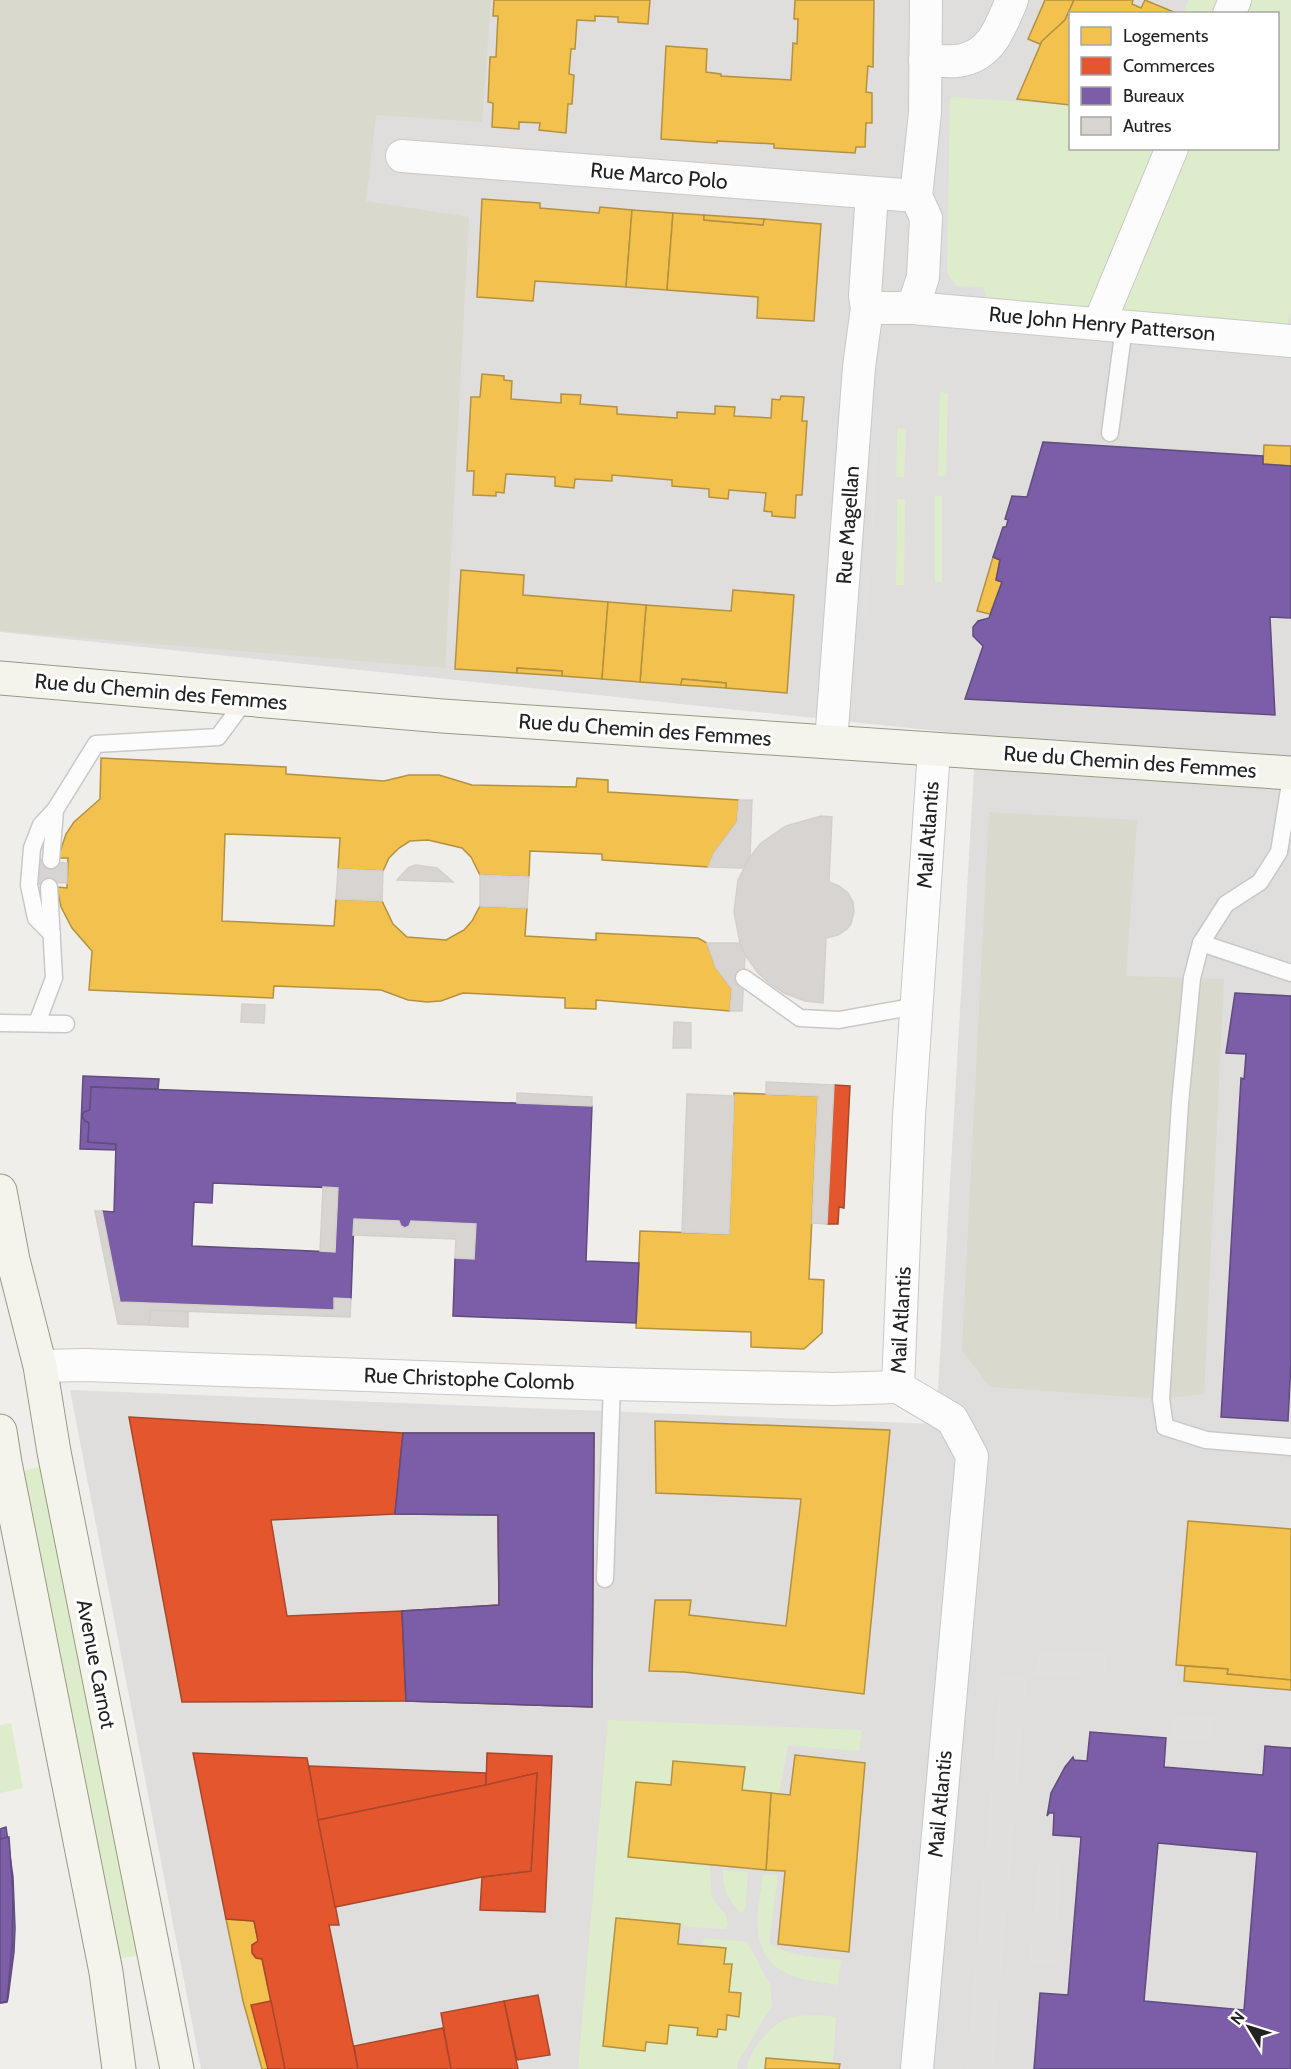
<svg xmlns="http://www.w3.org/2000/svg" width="1291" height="2069" font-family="Cabin,sans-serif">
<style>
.residential{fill:#dfdedc;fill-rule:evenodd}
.construction{fill:#d9d9cd}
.grass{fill:#ddeccb}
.parking{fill:#e0dfde}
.homes{fill:#f2c14e;stroke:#b49141;stroke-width:1.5}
.shops{fill:#e4572e;stroke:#aa472a;stroke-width:1.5}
.offices{fill:#7b5ea7;stroke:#604c7f;stroke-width:1.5;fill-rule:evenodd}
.building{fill:#d7d4d2;stroke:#d3d0cc;stroke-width:1.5}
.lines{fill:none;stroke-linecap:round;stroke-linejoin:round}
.lane-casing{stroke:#c9c8c7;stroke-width:19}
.street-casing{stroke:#c9c8c7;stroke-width:34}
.secondary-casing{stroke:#999a82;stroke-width:35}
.lane{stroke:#fdfcfc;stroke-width:16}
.street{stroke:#fdfcfc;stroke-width:32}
.secondary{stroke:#f4f4ed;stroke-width:33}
.labels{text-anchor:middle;stroke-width:6;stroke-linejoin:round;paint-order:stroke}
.street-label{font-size:21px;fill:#222;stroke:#fff}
</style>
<rect width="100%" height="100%" fill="#f0eeeb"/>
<!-- residential -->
<path class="residential" d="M 0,0 L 1291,0 L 1291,2069 L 201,2069 L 70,1390 L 936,1424 L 976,735 L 0,632 ZM 1070,14 L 1278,14 L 1278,148 L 1070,148 Z"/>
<!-- construction -->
<g class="construction">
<path d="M 0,0 L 491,0 L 482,122 L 376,115 L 366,201 L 469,217 L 445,668 L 0,631 Z"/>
<path d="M 989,812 L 1137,820 L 1126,976 L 1224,979 L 1204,1394 L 1161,1399 L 990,1387 L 962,1350 Z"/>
</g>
<!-- grass -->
<g class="grass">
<path d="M 1189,0 L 1291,0 L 1291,313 L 1287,324 L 1273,329 L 986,297 L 983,287 L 956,286 L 947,272 L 950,97 L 1070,105 L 1070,148 L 1278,148 L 1278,14 L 1183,13 Z"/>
<path d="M 940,392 L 948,393 L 946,476 L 938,476 Z"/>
<path d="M 897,428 L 906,429 L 904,478 L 896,477 Z"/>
<rect x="935" y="496" width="7" height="86"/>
<path d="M 897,499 L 905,499 L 904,585 L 896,585 Z"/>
<path d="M 43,1466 L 140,1955 L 119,1959 L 20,1472 Z"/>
<path d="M 608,1720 L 862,1730 L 859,1751 L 788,1745 L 779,1793 L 742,1790 L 744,1767 L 674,1761 L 671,1785 L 636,1783 L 628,1857 L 710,1865 L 712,1898 L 726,1915 L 728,1926 L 725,1929 L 688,1927 L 680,1924 L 616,1918 L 604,2046 L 645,2051 L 646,2042 L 667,2044 L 669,2025 L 698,2028 L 717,2037 L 718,2029 L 726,2030 L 727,2015 L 739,2017 L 741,1994 L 729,1992 L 731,1964 L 724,1964 L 725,1948 L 702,1945 L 705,1938 L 747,1942 L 770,1984 L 772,2005 L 738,2062 L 737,2069 L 578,2069 Z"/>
<path d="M 11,1723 L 23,1788 L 0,1793 L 0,1725 Z"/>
<path d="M 723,1870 L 748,1872 L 745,1910 L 741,1913 C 727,1899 723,1890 723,1870 Z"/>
<path d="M 763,1874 L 778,1875 L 769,1943 C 790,1957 817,1957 841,1960 L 838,1985 C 824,1982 806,1981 792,1976 C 746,1957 758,1913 763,1874 Z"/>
<path d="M 817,2015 L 836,2017 L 833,2063 L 767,2058 L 765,2069 L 747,2069 C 749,2050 771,2025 788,2018 C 796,2015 808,2016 817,2015 Z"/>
</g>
<!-- parking -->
<g class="parking">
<path d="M 873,406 L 881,406 L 868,619 L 860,619 Z"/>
<path d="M 1039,1650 L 1106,1654 L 1105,1681 L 1035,1675 Z"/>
<path d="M 1001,1673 L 1027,1676 L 993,2069 L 966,2069 Z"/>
<path d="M 1174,1714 L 1213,1716 L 1211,1740 L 1172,1737 Z"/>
<path d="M 1038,1863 L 1062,1866 L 1054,1964 L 1029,1962 Z"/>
</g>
<!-- homes -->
<g class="homes">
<path d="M 494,0 L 650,0 L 648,24 L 618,22 L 618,17 L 595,16 L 595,21 L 577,20 L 575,49 L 571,49 L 569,74 L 574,75 L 572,104 L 568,104 L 566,133 L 539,130 L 540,123 L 519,122 L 519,129 L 492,127 L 493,103 L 488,102 L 490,57 L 496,57 L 498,16 L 493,16 Z"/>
<path d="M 795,0 L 874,0 L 873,67 L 868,66 L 866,92 L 872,93 L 872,123 L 866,123 L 865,147 L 856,147 L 855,153 L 774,148 L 774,144 L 717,141 L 717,143 L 661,139 L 666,46 L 707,49 L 706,72 L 721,74 L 721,76 L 791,80 L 793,43 L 797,44 L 798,19 L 794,19 Z"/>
<path d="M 1045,0 L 1074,0 L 1065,20 L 1040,44 L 1028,39 Z"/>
<path d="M 1074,0 L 1133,0 L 1132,4 L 1141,8 L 1145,0 L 1176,13 L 1070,14 L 1070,105 L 1017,99 L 1042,41 L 1065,20 Z"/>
<path d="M 482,199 L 540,203 L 540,208 L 599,213 L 600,207 L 632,210 L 626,287 L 535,281 L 533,301 L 477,297 Z"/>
<path d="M 632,210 L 673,213 L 667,290 L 626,287 Z"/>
<path d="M 673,213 L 704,215 L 704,220 L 763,225 L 764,219 L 821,224 L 814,321 L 757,318 L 758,297 L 667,290 Z"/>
<path d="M 704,215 L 764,219 L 763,225 L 704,220 Z"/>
<path d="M 482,374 L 504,376 L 504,380 L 512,381 L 511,399 L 561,403 L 561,394 L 581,395 L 580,404 L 617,407 L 617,414 L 677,418 L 677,412 L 715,414 L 715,406 L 735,407 L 734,416 L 771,418 L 772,399 L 780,400 L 781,396 L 804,397 L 802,421 L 807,421 L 802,495 L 796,495 L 795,518 L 772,516 L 772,512 L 764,511 L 766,493 L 729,490 L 728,499 L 709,497 L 709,489 L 672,486 L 672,480 L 612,475 L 612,481 L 575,479 L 574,488 L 555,486 L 555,477 L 506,474 L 504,493 L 496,492 L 496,496 L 473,495 L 474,471 L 467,471 L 471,397 L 480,397 Z"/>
<path d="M 1264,445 L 1291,446 L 1291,466 L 1263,464 Z"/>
<path d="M 993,557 L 1000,560 L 996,580 L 1002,582 L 990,614 L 977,611 Z"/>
<path d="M 461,570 L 524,575 L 523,595 L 608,602 L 602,679 L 562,676 L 562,671 L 517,668 L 517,673 L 455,669 Z"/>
<path d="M 733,590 L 794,595 L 787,693 L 726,688 L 726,683 L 682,679 L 681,685 L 640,682 L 646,605 L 731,611 Z"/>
<path d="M 608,602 L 646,605 L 640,682 L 602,679 Z"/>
<path d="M 517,668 L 562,671 L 562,676 L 517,673 Z"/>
<path d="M 682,679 L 726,683 L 726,688 L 681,685 Z"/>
<path d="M 101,758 L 286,767 L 286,774 L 384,781 L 409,775 L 439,775 L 472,785 L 576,787 L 577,778 L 608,780 L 608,792 L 739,800 L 737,822 L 714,853 L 708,867 L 602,860 L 602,854 L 530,851 L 529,877 L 480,875 L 471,857 L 462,848 L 428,840 L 410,841 L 399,848 L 389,858 L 383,871 L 338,869 L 340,838 L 225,834 L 222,921 L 334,926 L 336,899 L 382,901 L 393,924 L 407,937 L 446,940 L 464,930 L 472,921 L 480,906 L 527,908 L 525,936 L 596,940 L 596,933 L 698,938 L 707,943 L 716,968 L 732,989 L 730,1011 L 596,1000 L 596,1009 L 565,1008 L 565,998 L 463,993 L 441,1001 L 427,1002 L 408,1000 L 381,990 L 274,986 L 273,998 L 89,990 L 92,951 L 72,928 L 61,907 L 57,887 L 67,888 L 68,858 L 58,858 L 66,834 L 74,822 L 100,799 Z"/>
<path d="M 734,1093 L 818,1096 L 809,1279 L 824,1280 L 822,1333 L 804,1349 L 751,1347 L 751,1332 L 636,1328 L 640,1231 L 729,1234 Z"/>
<path d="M 655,1421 L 890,1430 L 864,1694 L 684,1672 L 649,1671 L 655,1600 L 691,1600 L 689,1615 L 786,1626 L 801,1499 L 656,1493 Z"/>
<path d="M 1188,1521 L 1291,1529 L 1291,1680 L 1227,1674 L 1228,1669 L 1176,1665 Z"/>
<path d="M 1185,1666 L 1228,1669 L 1227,1674 L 1291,1680 L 1291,1690 L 1184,1681 Z"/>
<path d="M 795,1755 L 865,1763 L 849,1952 L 778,1944 L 785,1871 L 766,1870 L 771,1793 L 790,1795 Z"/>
<path d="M 673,1761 L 745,1767 L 742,1790 L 771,1793 L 766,1870 L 628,1857 L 636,1782 L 671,1785 Z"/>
<path d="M 616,1918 L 680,1924 L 678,1944 L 726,1948 L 724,1964 L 732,1964 L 729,1992 L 741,1993 L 739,2017 L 727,2015 L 726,2030 L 718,2029 L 717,2037 L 697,2035 L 698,2028 L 669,2025 L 667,2044 L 646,2042 L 645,2051 L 603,2046 Z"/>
<path d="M 226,1919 L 254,1921 L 258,1941 L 252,1945 L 252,1953 L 256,1958 L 262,1959 L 285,2069 L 262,2069 L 243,2001 Z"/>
<path d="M 766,2058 L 840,2064 L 839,2069 L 765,2069 Z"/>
</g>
<!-- shops -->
<g class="shops">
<path d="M 834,1085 L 850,1086 L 844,1208 L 839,1207 L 838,1224 L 827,1224 Z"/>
<path d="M 129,1417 L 403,1433 L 395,1514 L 271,1520 L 287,1616 L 402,1611 L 406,1701 L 182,1702 Z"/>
<path d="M 403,1433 L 594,1433 L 592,1707 L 406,1701 L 402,1611 L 499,1605 L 498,1515 L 395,1514 Z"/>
<path d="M 193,1753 L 307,1758 L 339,1925 L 329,1925 L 358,2069 L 285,2069 L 262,1959 L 256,1958 L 252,1953 L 252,1945 L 258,1941 L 254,1921 L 226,1919 Z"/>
<path d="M 487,1753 L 552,1756 L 545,1912 L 480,1910 L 482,1877 L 531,1871 L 537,1773 L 486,1785 Z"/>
<path d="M 309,1766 L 486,1773 L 486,1785 L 318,1820 Z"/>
<path d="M 537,1773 L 531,1871 L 482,1877 L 335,1907 L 318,1820 L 486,1785 Z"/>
<path d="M 538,1995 L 550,2055 L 517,2060 L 504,2001 Z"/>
<path d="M 271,2001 L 285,2069 L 268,2069 L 251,2005 Z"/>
<path d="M 504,2001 L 518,2069 L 451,2069 L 441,2013 Z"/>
<path d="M 443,2028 L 451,2069 L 358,2069 L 354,2046 Z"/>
</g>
<!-- offices -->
<g class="offices">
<path d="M 1043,442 L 1263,456 L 1263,464 L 1291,466 L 1291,618 L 1270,617 L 1275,715 L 965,699 L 983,646 L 973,636 L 973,627 L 978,621 L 989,618 L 1002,582 L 996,580 L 1000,560 L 993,557 L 1003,527 L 1006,527 L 1008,520 L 1005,519 L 1012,496 L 1027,497 Z"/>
<path d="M 1235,993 L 1291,996 L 1291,1362 L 1288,1421 L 1221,1417 L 1241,1078 L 1244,1079 L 1246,1054 L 1226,1053 Z"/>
<path d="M 83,1076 L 159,1079 L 158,1089 L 91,1087 L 90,1110 L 84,1112 L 82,1116 L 85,1121 L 89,1123 L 88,1142 L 116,1144 L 116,1150 L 80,1149 Z"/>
<path d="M 91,1087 L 592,1106 L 586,1261 L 639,1263 L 636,1323 L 453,1316 L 455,1258 L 474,1259 L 476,1224 L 411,1221 L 409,1226 L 405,1228 L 401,1226 L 399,1221 L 354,1219 L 351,1299 L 334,1298 L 334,1310 L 120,1302 L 102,1211 L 114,1212 L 116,1144 L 88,1142 L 89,1123 L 85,1121 L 82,1116 L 84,1112 L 90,1110 ZM 213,1183 L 338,1188 L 335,1252 L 192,1246 L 194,1202 L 212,1203 Z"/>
<path d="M 403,1433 L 594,1433 L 592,1707 L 406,1701 L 402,1611 L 499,1605 L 498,1515 L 395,1514 Z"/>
<path d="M 1090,1732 L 1166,1738 L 1164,1767 L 1263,1775 L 1265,1746 L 1291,1748 L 1291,2069 L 1034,2069 L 1040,1993 L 1068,1995 L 1081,1837 L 1053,1835 L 1054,1813 L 1049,1813 L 1047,1816 L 1048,1811 L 1051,1793 L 1065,1767 L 1073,1757 L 1074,1760 L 1087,1761 ZM 1158,1843 L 1257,1852 L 1244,2010 L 1144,2001 Z"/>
<path d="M 6,1827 L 13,1877 L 15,1928 L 14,1952 L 8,1998 L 7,2002 L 1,2003 L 0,1829 Z"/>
<path d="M 9,1837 L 13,1895 L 12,1946 L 7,2001 L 0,2003 L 0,1839 Z"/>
</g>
<!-- building -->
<g class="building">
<path d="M 739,800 L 752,800 L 750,857 L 743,868 L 708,867 L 714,853 L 737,822 Z"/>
<path d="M 821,816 L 832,817 L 829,882 L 839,886 L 848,893 L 853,902 L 854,912 L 851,924 L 847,929 L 838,935 L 826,938 L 823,1003 L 805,1001 L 784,993 L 769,983 L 758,973 L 745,955 L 740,943 L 734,912 L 738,880 L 750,857 L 761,843 L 786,826 Z"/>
<path d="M 35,859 L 48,860 L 47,862 L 67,863 L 67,883 L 47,882 L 46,884 L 35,884 Z"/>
<path d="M 415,865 L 437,868 L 453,882 L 397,880 L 408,868 Z"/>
<path d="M 338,869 L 383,871 L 382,901 L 336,899 Z"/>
<path d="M 480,875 L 529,877 L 527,908 L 480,906 Z"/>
<path d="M 707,943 L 740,943 L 745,955 L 742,1011 L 730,1011 L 732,989 L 716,968 Z"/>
<path d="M 242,1004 L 265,1005 L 264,1023 L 241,1022 Z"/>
<path d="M 674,1022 L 691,1023 L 691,1048 L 673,1048 Z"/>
<path d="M 766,1082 L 834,1085 L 827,1224 L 812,1223 L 818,1096 L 766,1094 Z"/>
<path d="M 517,1093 L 592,1097 L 592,1106 L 517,1103 Z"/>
<path d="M 687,1094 L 734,1096 L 729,1234 L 682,1232 Z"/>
<path d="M 323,1187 L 338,1188 L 335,1252 L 320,1251 Z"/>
<path d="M 95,1211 L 102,1211 L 120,1302 L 334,1310 L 334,1298 L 351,1299 L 350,1317 L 150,1310 L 149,1325 L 118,1324 Z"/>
<path d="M 354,1219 L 399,1221 L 401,1226 L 405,1228 L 409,1226 L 411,1221 L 476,1224 L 474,1259 L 455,1258 L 456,1239 L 353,1235 Z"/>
<path d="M 150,1310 L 188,1312 L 188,1327 L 149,1325 Z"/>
</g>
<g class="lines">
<defs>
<g id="lane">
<path d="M 1110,433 L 1124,327"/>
<path d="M 1291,777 L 1279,852 L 1260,882 L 1226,904 L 1201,943 L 1192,978 L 1180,1103 L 1161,1399 L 1165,1427 L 1206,1440 L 1291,1447"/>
<path d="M 51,860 L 55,810 L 96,744 L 218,737 L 246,699"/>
<path d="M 52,934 L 36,918 L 29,885 L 32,848 L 41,825 L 55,810"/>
<path d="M 1201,943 L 1291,973"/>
<path d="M 744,978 L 800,1018 L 839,1020 L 916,1006"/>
<path d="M 0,1023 L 66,1024"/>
<path d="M 37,1023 L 54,978 L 49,887"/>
<path d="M 605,1579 L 612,1384"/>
</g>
<g id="street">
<path d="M 1229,14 L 1235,0"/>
<path d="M 925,60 C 936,60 952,63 963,60 C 993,53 1001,25 1012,0"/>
<path d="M 402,156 L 916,196"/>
<path d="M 867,308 L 913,308 L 923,277 L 926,218 L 916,196 L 925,113 L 926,0"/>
<path d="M 913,308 L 1291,341"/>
<path d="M 1099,324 L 1172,148"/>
<path d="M 831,742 L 859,367 L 867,308 L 865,296 L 872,193"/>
<path d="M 40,1366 L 86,1365 L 612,1384 L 834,1389 L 898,1387"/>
<path d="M 898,1387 L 952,1419 L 972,1456 L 917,2069"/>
<path d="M 898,1387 L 909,1116 L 934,750"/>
</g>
<g id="secondary">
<path d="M 0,678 L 442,716 L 1291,773"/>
<path d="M 0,1191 L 13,1260 L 40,1366 L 54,1452 L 177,2069"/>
<path d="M 0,1431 L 5,1463 L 106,1972 L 119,2069"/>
</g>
</defs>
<!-- lane casing -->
<use href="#lane" class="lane-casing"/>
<!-- street casing -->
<use href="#street" class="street-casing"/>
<!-- secondary casing -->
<use href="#secondary" class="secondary-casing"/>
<!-- lane -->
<use href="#lane" class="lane"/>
<!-- street -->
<use href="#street" class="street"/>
<!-- secondary -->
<use href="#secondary" class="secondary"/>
</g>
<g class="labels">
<!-- street labels -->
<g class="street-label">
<text transform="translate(659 176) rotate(5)" y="7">Rue Marco Polo</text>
<text transform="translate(1102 324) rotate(5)" y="7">Rue John Henry Patterson</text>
<text transform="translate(848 525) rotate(-86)" y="7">Rue Magellan</text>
<text transform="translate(161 692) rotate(5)" y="7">Rue du Chemin des Femmes</text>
<text transform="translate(645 730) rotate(4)" y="7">Rue du Chemin des Femmes</text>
<text transform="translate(1130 762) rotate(4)" y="7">Rue du Chemin des Femmes</text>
<text transform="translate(928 835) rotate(-86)" y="7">Mail Atlantis</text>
<text transform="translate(901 1320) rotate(-87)" y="7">Mail Atlantis</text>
<text transform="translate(469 1379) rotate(2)" y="7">Rue Christophe Colomb</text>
<text transform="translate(96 1664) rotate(79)" y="7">Avenue Carnot</text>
<text transform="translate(940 1804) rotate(-85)" y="7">Mail Atlantis</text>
</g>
</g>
<!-- legend -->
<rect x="1069" y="12" width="210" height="138" fill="#ffffff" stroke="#a7a7a7" stroke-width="1.5"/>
<rect x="1081" y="27" width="30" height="18" fill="#f2c14e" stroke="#a7a7a7" stroke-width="1.5"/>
<text x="1123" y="42" font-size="18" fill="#222222">Logements</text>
<rect x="1081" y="57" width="30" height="18" fill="#e4572e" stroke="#a7a7a7" stroke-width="1.5"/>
<text x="1123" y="72" font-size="18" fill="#222222">Commerces</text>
<rect x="1081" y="87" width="30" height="18" fill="#7b5ea7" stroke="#a7a7a7" stroke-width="1.5"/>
<text x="1123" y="102" font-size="18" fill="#222222">Bureaux</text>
<rect x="1081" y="117" width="30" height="18" fill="#d7d4d2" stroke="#a7a7a7" stroke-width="1.5"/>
<text x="1123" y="132" font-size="18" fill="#222222">Autres</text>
<!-- north arrow -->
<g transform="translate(1249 2027) rotate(308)" stroke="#ffffff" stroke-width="4.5" paint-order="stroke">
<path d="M0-4.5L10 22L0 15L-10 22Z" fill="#222222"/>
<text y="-9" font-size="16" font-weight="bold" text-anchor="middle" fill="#222222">N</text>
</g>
</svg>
